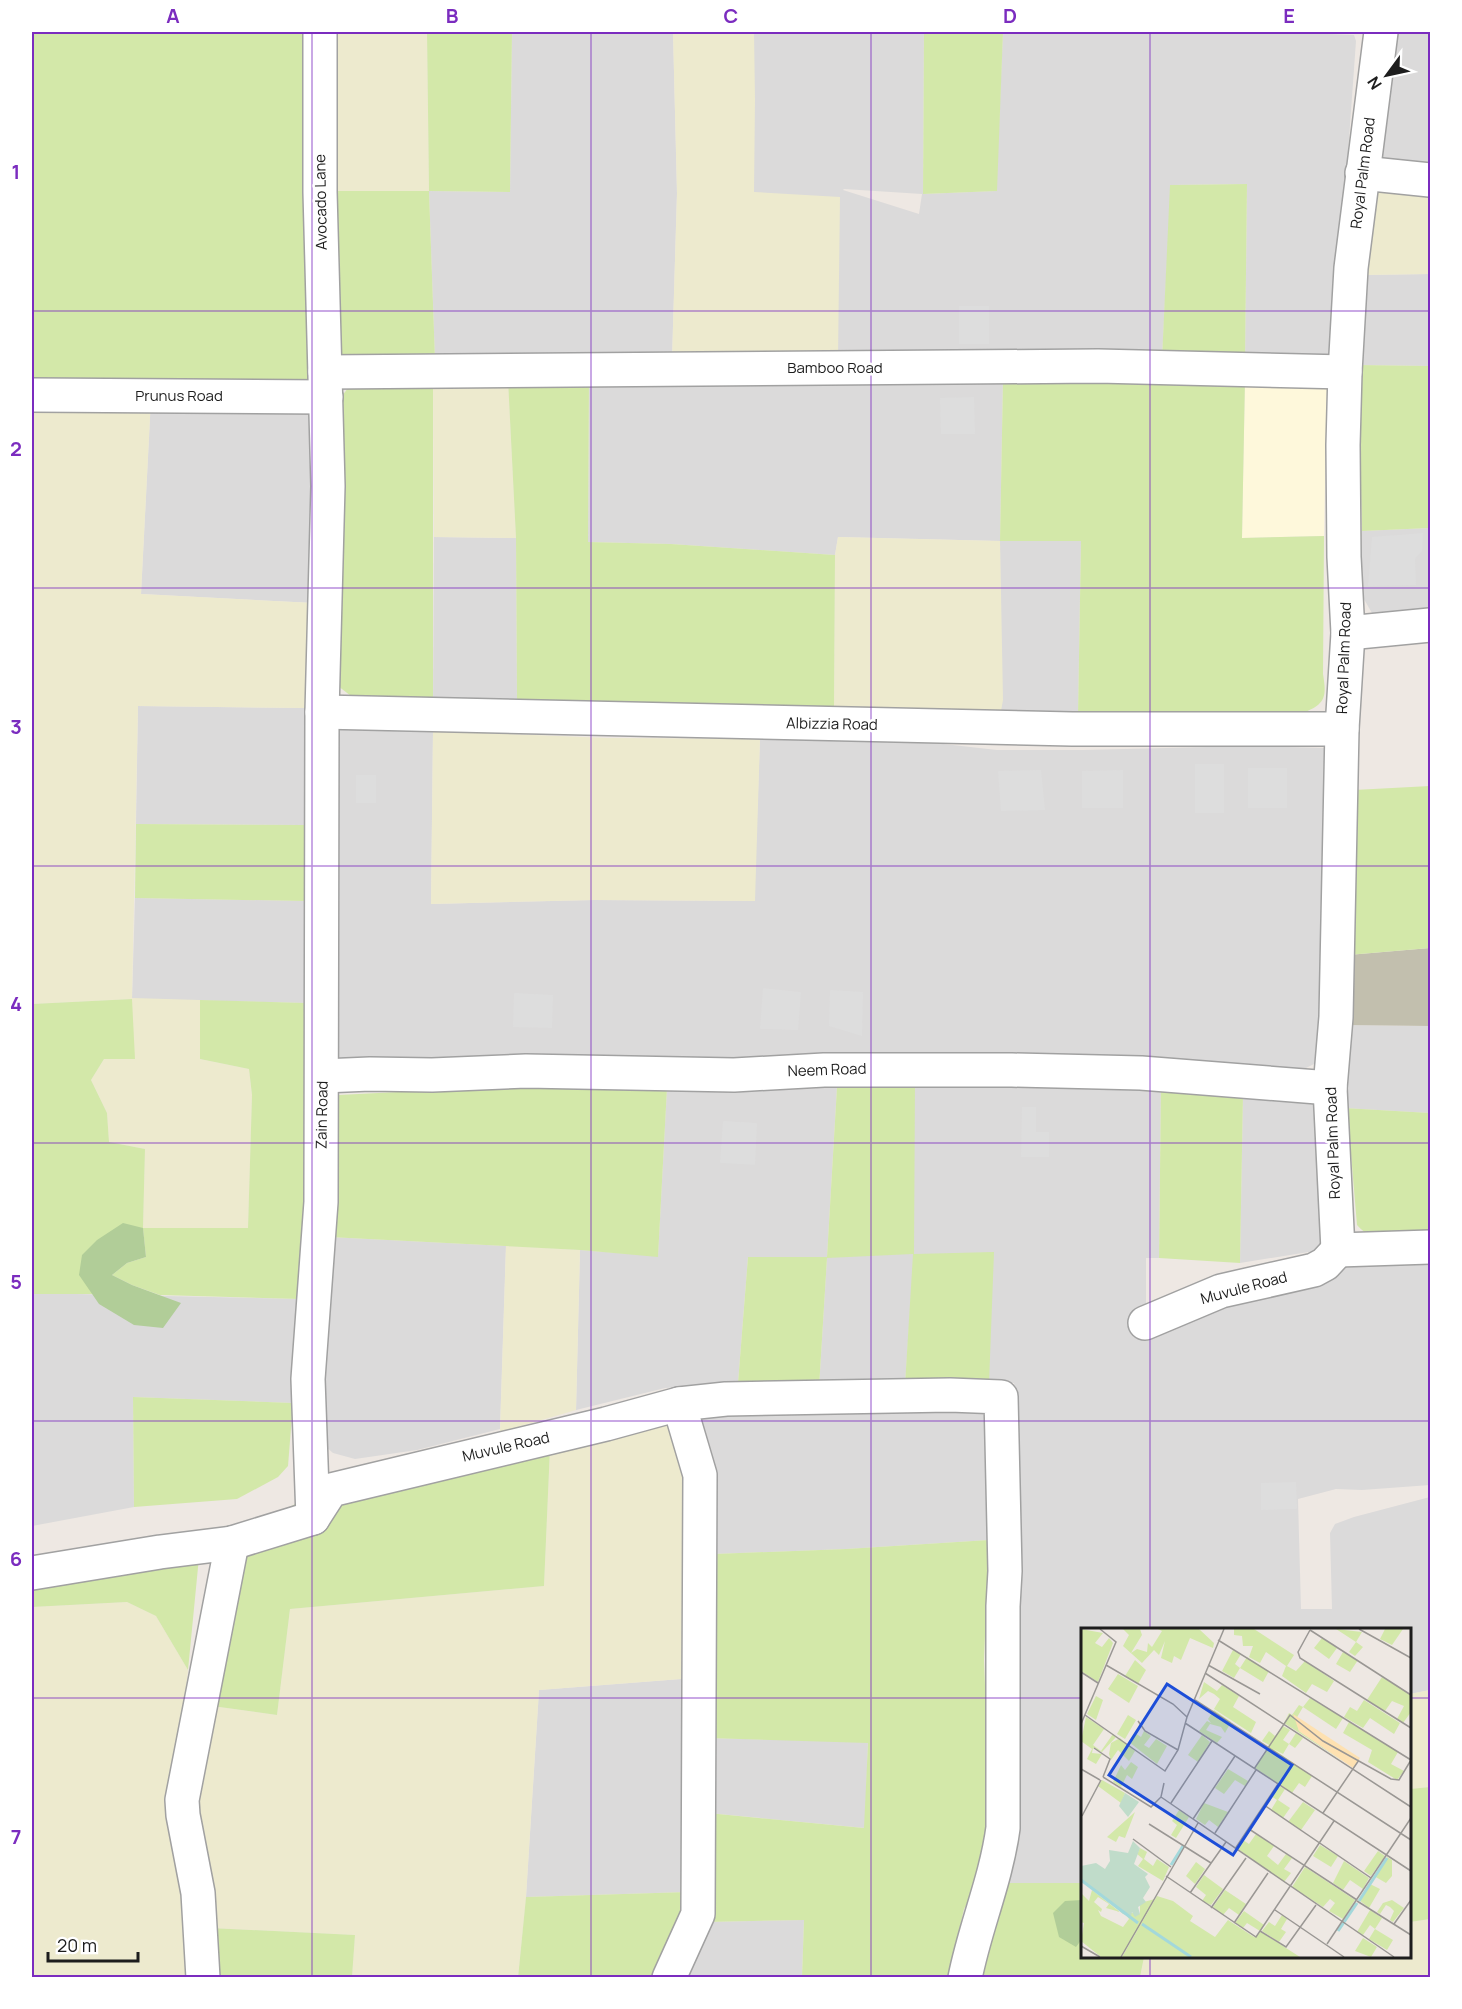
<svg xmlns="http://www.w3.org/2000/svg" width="1462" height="2009" font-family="Manrope,sans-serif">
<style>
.residential{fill:#dbdada;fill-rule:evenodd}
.education{fill:#fef8db}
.construction{fill:#c2bfae}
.farmland{fill:#edeace}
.grass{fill:#d3e8a9}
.forest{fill:#b1cd98}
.parking{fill:#ddd}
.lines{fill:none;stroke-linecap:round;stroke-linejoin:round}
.minor-casing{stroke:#a1a1a1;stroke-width:36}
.minor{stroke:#fff;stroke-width:33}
.grid{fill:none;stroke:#7b2cbf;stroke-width:1.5;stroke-opacity:0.55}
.labels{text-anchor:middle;stroke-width:5;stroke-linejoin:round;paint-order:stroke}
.street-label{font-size:15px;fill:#1d1d1d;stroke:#fff}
.inset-river{fill:none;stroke:#a3d8db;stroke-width:3}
.inset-road{fill:none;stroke:#9a9794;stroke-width:1.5}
.view{fill:#1d4ed8;fill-opacity:0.15;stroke:#1d4ed8;stroke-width:3}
.inset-edge{fill:none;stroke:#1d1d1d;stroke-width:3}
.neatline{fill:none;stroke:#7b2cbf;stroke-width:2}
.grid-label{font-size:20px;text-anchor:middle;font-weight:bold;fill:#7b2cbf}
</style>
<rect width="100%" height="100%" fill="#eee8e3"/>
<!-- residential -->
<g class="residential">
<path d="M 512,32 L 673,32 L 677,193 L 672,360 L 435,360 L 429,191 L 510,192 Z"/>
<path d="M 753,32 L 924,32 L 923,194 L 996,191 L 1003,32 L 1275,32 L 1354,35 L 1356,41 L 1333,363 L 1245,365 L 1247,184 L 1171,185 L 1162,359 L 838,358 L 754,192 ZM 844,189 L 922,194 L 919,214 L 843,190 Z"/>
<path d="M 1389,32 L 1430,32 L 1430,167 L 1381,161 Z"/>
<path d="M 1430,274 L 1430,366 L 1358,365 L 1364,275 Z"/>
<path d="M 1003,379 L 1000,541 L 1081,541 L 1078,714 L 1001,711 L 1000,541 L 838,537 L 835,555 L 671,544 L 588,542 L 589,380 Z"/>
<path d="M 151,398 L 308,404 L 317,423 L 314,603 L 141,594 Z"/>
<path d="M 1430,528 L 1430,611 L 1372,613 L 1361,594 L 1362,531 Z"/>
<path d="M 434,537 L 516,538 L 517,699 L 433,705 Z"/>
<path d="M 138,706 L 306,708 L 306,825 L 136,824 Z"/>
<path d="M 353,725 L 433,731 L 431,904 L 594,900 L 754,901 L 760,739 L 926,742 L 997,750 L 1083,750 L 1249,746 L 1324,748 L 1321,1050 L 1316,1063 L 1300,1071 L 827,1058 L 338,1062 L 335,731 Z"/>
<path d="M 135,898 L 305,901 L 306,1003 L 132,999 Z"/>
<path d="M 1345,1025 L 1430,1026 L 1430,1113 L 1344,1108 Z"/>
<path d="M 915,1081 L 1161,1083 L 1159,1258 L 1146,1258 L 1146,1333 L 1347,1262 L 1430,1260 L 1430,1485 L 1362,1490 L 1336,1489 L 1298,1499 L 1301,1609 L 1332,1609 L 1330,1533 L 1335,1524 L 1354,1517 L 1430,1497 L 1430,1690 L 1410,1694 L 1410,1630 L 1082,1630 L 1082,1883 L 1000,1883 L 1016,1415 L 1014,1383 L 989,1384 L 914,1254 L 905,1385 L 819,1388 L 827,1258 L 748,1257 L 738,1383 L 665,1388 L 576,1410 L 580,1250 L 658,1256 L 667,1088 L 760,1091 L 837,1087 L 827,1257 Z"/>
<path d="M 1243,1094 L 1309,1098 L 1318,1107 L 1321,1250 L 1240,1263 Z"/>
<path d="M 329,1237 L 506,1246 L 500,1429 L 417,1450 L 355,1459 L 333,1453 L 323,1444 L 318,1429 Z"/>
<path d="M 32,1293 L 301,1299 L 293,1403 L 133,1397 L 134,1507 L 32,1526 Z"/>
<path d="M 969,1405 L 987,1414 L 989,1540 L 846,1549 L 714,1554 L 700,1422 L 705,1408 Z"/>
<path d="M 694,1678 L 688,1892 L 526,1897 L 539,1690 Z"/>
<path d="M 707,1738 L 868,1742 L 865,1828 L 708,1813 Z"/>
<path d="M 804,1920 L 802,1977 L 679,1977 L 706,1922 Z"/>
</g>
<!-- education -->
<path class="education" d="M 1245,379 L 1327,382 L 1324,536 L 1242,538 Z"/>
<!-- construction -->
<path class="construction" d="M 1430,948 L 1430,1026 L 1345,1025 L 1348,955 Z"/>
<!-- farmland -->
<g class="farmland">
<path d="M 335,32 L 427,32 L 429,191 L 331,191 Z"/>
<path d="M 673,32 L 754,32 L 755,100 L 754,192 L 840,197 L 838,358 L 672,360 L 677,193 Z"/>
<path d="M 1378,191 L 1430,195 L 1430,274 L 1364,275 L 1368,201 Z"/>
<path d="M 508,380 L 516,538 L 434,537 L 433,385 Z"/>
<path d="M 151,398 L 141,594 L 314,603 L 306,708 L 138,706 L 132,998 L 200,1000 L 200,1059 L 249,1069 L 252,1095 L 248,1229 L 143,1228 L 145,1149 L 109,1142 L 107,1113 L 91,1080 L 104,1059 L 132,999 L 32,1004 L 32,406 Z"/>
<path d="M 838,537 L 1000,541 L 1003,700 L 1001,711 L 834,706 L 835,555 Z"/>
<path d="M 433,731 L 607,738 L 760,739 L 755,901 L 594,900 L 431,904 Z"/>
<path d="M 506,1246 L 580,1250 L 576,1410 L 500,1432 Z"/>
<path d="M 670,1425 L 689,1455 L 694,1678 L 539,1690 L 526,1897 L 518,1977 L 352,1977 L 355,1935 L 210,1928 L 190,1799 L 205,1705 L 277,1715 L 290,1609 L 544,1586 L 550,1448 Z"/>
<path d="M 127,1602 L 156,1616 L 188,1670 L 173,1808 L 196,1977 L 32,1978 L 32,1607 Z"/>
<path d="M 1430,1690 L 1430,1787 L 1410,1789 L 1410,1694 Z"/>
<path d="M 1430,1919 L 1430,1977 L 1140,1978 L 1144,1957 L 1410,1956 L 1410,1922 Z"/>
</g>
<!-- grass -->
<g class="grass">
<path d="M 32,32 L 305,32 L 310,397 L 32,402 Z"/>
<path d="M 427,32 L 512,32 L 510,192 L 429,191 L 435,360 L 348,362 L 332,347 L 331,191 L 429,191 Z"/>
<path d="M 924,32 L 1003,32 L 997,191 L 923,194 Z"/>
<path d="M 1247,184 L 1245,362 L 1162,359 L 1170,185 Z"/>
<path d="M 1358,365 L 1430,366 L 1430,528 L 1362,531 Z"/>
<path d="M 1003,379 L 1245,379 L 1242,538 L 1324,536 L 1323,674 C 1327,698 1325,704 1303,713 L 1078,714 L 1081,541 L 1000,541 Z"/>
<path d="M 508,380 L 589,380 L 588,542 L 671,544 L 835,555 L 834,706 L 761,708 L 517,699 L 516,538 Z"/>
<path d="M 351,384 L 433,385 L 433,705 L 355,699 L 338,686 L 342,396 Z"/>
<path d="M 1430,786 L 1430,948 L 1348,955 L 1354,790 Z"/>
<path d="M 136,824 L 306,825 L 305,901 L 135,898 Z"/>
<path d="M 132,999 L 135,1059 L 104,1059 L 91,1080 L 107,1113 L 109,1142 L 145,1149 L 143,1228 L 248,1228 L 252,1095 L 249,1069 L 200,1059 L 200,1000 L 306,1003 L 307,1096 L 301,1299 L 160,1295 L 132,1285 L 112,1275 L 127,1263 L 146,1257 L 143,1229 L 94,1294 L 32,1294 L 32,1004 Z"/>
<path d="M 915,1081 L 914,1254 L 994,1252 L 989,1384 L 905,1385 L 913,1254 L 827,1258 L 819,1388 L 738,1383 L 748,1257 L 827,1257 L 837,1087 Z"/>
<path d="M 572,1083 L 667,1088 L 658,1257 L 580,1250 L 329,1237 L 339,1095 Z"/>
<path d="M 1161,1083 L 1243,1094 L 1240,1263 L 1159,1258 Z"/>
<path d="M 1344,1108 L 1430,1113 L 1430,1230 C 1404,1237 1378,1249 1357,1225 L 1349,1130 Z"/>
<path d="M 133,1397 L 293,1403 L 288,1466 L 278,1477 L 237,1499 L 134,1507 Z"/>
<path d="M 550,1448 L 544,1586 L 290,1609 L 277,1715 L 205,1705 L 219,1567 L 257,1528 L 295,1504 Z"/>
<path d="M 989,1540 L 984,1660 L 990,1812 L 980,1878 L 964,1909 L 948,1977 L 802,1977 L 804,1920 L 706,1922 L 708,1813 L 864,1828 L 868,1743 L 707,1738 L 714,1554 L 846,1549 Z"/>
<path d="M 200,1547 L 188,1670 L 156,1616 L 127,1602 L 32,1607 L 32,1562 Z"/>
<path d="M 1430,1787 L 1430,1919 L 1410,1922 L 1410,1789 Z"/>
<path d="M 1000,1883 L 1082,1883 L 1082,1956 L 1144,1957 L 1140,1977 L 970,1978 Z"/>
<path d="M 688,1892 L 657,1977 L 518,1978 L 526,1897 Z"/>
<path d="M 210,1928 L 355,1935 L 352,1977 L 212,1977 Z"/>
</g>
<!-- forest -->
<g class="forest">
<path d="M 123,1223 L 143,1228 L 146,1257 L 127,1263 L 112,1275 L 132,1285 L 181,1303 L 163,1328 L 134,1325 L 99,1304 L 79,1275 L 82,1255 L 97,1240 Z"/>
<path d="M 1082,1900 L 1082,1939 L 1076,1947 L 1059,1937 L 1053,1913 L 1065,1901 Z"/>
</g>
<!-- parking -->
<g class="parking">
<rect x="959" y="306" width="30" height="38"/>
<path d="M 974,397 L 975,434 L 941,434 L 940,398 Z"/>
<path d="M 1423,533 L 1422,551 L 1415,559 L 1416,585 L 1368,586 L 1372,537 Z"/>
<rect x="1195" y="764" width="29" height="49"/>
<rect x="1248" y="768" width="39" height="40"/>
<path d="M 1041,770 L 1045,810 L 1001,811 L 998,771 Z"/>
<path d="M 1123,770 L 1123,808 L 1082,808 L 1082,771 Z"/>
<rect x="356" y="775" width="20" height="28"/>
<path d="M 763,988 L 801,992 L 798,1030 L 760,1029 Z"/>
<path d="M 830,990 L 863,992 L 862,1036 L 829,1026 Z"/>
<path d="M 514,993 L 553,995 L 552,1028 L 513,1027 Z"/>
<path d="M 1022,1107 L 1036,1107 L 1036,1132 L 1049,1132 L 1049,1157 L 1021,1157 Z"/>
<path d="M 723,1121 L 757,1123 L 755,1165 L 720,1163 Z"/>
<path d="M 1296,1482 L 1297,1509 L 1261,1510 L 1261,1483 Z"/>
</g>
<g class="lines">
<defs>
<g id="minor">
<path d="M 1362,173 L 1430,180"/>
<path d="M 325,372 L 1098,366 L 1345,372"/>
<path d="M 32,395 L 326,397"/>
<path d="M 1348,633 L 1430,625"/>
<path d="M 322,712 L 1072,729 L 1342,729"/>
<path d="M 323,1076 L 370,1074 L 432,1075 L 526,1071 L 734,1075 L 824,1070 L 1012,1070 L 1141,1073 L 1330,1088"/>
<path d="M 1338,1250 L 1330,1088 L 1336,1017 L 1342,729 L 1348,633 L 1344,557 L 1343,445 L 1345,372 L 1351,268 L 1381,32"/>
<path d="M 1338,1250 L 1430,1247"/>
<path d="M 1145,1323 L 1221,1291 L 1314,1270 L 1325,1264 L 1338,1250"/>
<path d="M 313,1518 L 308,1379 L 321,1202 L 322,712 L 328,486 L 320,192 L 320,32"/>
<path d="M 32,1573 L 160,1552 L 232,1543 L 313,1518 L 331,1490 L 606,1424 L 679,1404 L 726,1399 L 950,1395 L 1001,1397 L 1005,1571 L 1003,1606 L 1003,1828 C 996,1880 975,1927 965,1978"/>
<path d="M 203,1978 L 198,1893 L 183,1815 L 182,1800 L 232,1543"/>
<path d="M 669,1978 L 698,1914 L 700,1475 L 679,1404"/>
</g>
</defs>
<!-- minor casing -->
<use href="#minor" class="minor-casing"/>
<!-- minor -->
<use href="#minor" class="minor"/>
</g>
<!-- grid -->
<path class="grid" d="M 312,32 L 312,1978M 591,32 L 591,1978M 871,32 L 871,1978M 1150,32 L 1150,1630M 32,311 L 1430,311M 32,588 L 1430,588M 32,866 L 1430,866M 32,1143 L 1430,1143M 32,1421 L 1430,1421M 32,1698 L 1082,1698M 1410,1698 L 1430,1698M 1150,1956 L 1150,1978"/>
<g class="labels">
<!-- street labels -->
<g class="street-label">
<text transform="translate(1363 173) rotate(-83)" y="5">Royal Palm Road</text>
<text transform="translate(321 202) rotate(-91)" y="5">Avocado Lane</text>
<text x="835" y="373">Bamboo Road</text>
<text x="179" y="401">Prunus Road</text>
<text transform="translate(1344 658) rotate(-88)" y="5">Royal Palm Road</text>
<text transform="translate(832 724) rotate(1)" y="5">Albizzia Road</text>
<text transform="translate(827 1070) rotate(-2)" y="5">Neem Road</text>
<text transform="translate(322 1115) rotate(-89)" y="5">Zain Road</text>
<text transform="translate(1333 1143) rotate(-92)" y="5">Royal Palm Road</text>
<text transform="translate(1244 1288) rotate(-15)" y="5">Muvule Road</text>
<text transform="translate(506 1447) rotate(-13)" y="5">Muvule Road</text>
</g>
</g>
<!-- overview -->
<g transform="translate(1081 1628)">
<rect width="330" height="330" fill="#eee8e3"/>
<path d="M 0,1 L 22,5 L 14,15 L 21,19 L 28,10 L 32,15 L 17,54 L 0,43 ZM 42,1 L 59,1 L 61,7 L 50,25 L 56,21 L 66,24 L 67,15 L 71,19 L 81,3 L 77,1 L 118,1 L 133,15 L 132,20 L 109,10 L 100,32 L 93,28 L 91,35 L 80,30 L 84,13 L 78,27 L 73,22 L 61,35 L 42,18 L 48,7 ZM 153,1 L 173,1 L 213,27 L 206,38 L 215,43 L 224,33 L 253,53 L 246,64 L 231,56 L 225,65 L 201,48 L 205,38 L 185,24 L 179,35 L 168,29 L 172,18 L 162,18 L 161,8 L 153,7 ZM 255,1 L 281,4 L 275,14 L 282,19 L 274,28 L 268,24 L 275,14 ZM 304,1 L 322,1 L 311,17 L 299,11 ZM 241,10 L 256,20 L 248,31 L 233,20 ZM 152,22 L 160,26 L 154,36 L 159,40 L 166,29 L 188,43 L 182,54 L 159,40 L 153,50 L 141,43 ZM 262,24 L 277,32 L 269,44 L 255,36 ZM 54,32 L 65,42 L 57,56 L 44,48 ZM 37,46 L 57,58 L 48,75 L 27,61 ZM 301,49 L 330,67 L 330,84 L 322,95 L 316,91 L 323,78 L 311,73 L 304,83 L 286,72 ZM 123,54 L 136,63 L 141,57 L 158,68 L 152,79 L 175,94 L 170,105 L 133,81 L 139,71 L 133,66 L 127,63 L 118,71 ZM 15,68 L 22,72 L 15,92 L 6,86 ZM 229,70 L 262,90 L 255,101 L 222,79 L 215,91 L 218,103 L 265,135 L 203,95 L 208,85 L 211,87 L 218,77 L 222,79 ZM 283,72 L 319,95 L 313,106 L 289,90 L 282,100 L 263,89 L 269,79 L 276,83 ZM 133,82 L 150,94 L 144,105 L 140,99 L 129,96 L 125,102 L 141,109 L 136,115 L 118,103 L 126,93 L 130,95 L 127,91 ZM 47,87 L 55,92 L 44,111 L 36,106 ZM 5,89 L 23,101 L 12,117 L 20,123 L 32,106 L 35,109 L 21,124 L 12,120 L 11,125 L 21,126 L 15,136 L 6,131 L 11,121 L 0,113 ZM 268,94 L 317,124 L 310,136 L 323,143 L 316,152 L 287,134 L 291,122 L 262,105 ZM 202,98 L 209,102 L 202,112 L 208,116 L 215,105 L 222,110 L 214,120 L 208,116 L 202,126 L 192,121 L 231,148 L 224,159 L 218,155 L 211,165 L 174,140 L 188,117 L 181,113 L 188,103 L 194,108 ZM 63,103 L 70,108 L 63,117 L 68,120 L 75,111 L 86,118 L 76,136 L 48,114 L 54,105 L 60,109 ZM 121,107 L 129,114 L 117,134 L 107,127 ZM 39,110 L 54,123 L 48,133 L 37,122 L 30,132 L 28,126 L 30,115 ZM 50,134 L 57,139 L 51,151 L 46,147 L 40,159 L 32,154 L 40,137 L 44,142 ZM 147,141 L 167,153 L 164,158 L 154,152 L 143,166 L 134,160 ZM 21,152 L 44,165 L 40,175 L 17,158 ZM 198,158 L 204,161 L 197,172 L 209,180 L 202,190 L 190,182 L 196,172 L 190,168 ZM 222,174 L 234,182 L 220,202 L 207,194 ZM 123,175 L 147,184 L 137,199 L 128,192 L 124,197 L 115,191 ZM 98,182 L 108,189 L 95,210 L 90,207 L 96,197 L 91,193 ZM 54,184 L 44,210 L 38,208 L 35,214 L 26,209 ZM 175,206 L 193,218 L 186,228 L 197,237 L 205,226 L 211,230 L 203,241 L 210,245 L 203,254 L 157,221 L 162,212 L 168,216 ZM 239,217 L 257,228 L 250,239 L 232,228 ZM 59,220 L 66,224 L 63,231 L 72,238 L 76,231 L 88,239 L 82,253 L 57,238 L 62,231 L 56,226 ZM 297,223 L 304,228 L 290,248 L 283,243 ZM 306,229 L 311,232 L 311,248 L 305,255 L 293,248 ZM 263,233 L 288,250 L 282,261 L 269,252 L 262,262 L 252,255 ZM 115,234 L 124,241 L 114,256 L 105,248 ZM 224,239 L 274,272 L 262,291 L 248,283 L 254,275 L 249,271 L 242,279 L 211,259 ZM 123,247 L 142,261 L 130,277 L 121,273 L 125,267 L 115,259 ZM 289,256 L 299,261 L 288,280 L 278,272 ZM 11,262 L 39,284 L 25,280 L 28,276 L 17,269 L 13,274 L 21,281 L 20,284 L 17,282 L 20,288 L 42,299 L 48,291 L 43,284 L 59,286 L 59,275 L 74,271 L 40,329 L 20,329 L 0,313 L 3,295 L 0,294 L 0,265 L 8,273 ZM 144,262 L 165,276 L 158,287 L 148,280 L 142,287 L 132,279 ZM 76,268 L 92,273 L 112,288 L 109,293 L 134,309 L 147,292 L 173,309 L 180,304 L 219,329 L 41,329 ZM 311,272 L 323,280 L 312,294 L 309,292 L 313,283 L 309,279 L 305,277 L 299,286 L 296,284 L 302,275 ZM 289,282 L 301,290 L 294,301 L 312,312 L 306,322 L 288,311 L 294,301 L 289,297 L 282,307 L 276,304 ZM 163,283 L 183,297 L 179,303 L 166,295 L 162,300 L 154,295 ZM 201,287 L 206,291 L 200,301 L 205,304 L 198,314 L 181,303 L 188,294 L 194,298 ZM 282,310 L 296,319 L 290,329 L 274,323 Z" fill="#d3e8a9"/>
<path d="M 44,165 L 58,174 L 47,189 L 38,178 ZM 52,213 L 59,220 L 53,236 L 67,246 L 64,249 L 69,259 L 62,270 L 65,274 L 57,279 L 59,286 L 54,289 L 51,284 L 50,288 L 42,286 L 0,252 L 0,238 L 15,235 L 24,241 L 29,233 L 28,222 L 47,225 Z" fill="#c0dcca"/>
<path d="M 212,86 L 279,130 L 272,140 L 218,103 Z" fill="#fee1b1"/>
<path class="inset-river" d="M 90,237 L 102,218M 0,252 L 57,295M 278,273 L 306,230M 61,296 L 110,329M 257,303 L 276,275"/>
<path class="inset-road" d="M 278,1 L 330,30M 229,2 L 217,24 L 219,30 L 330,100M 229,2 L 330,67M 137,12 L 330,132M 25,37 L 92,76 L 106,89M 127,37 L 179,66M 0,44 L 17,55M 124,45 L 330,179M 114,72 L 330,212M 4,87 L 84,143 L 97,122 L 106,89 L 143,1M 57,93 L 64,103 L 97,122M 104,95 L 330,243M 0,96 L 35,14 L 19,1M 13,120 L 29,131 L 22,149M 0,141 L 19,152M 173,141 L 209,87 L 242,113 L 310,151 L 318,152 L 330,132M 22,149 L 70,179 L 80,169 L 83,155M 80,169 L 313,329M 90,175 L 131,113M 183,177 L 290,250M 242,185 L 278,132M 1,188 L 20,152M 112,191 L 154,128M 68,196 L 130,235M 168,201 L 276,272M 134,205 L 175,142M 52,211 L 90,239M 154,221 L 197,156M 85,248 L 175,309 L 253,193M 109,265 L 145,214M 276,273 L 330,307M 130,280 L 165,230M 194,282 L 263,329M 153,295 L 187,245M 313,296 L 330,272M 179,303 L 205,319 L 235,277M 246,316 L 330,190M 0,318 L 19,329M 40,329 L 117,195"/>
<path class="view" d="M 86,56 L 211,137 L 152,227 L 28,147 Z"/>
<rect width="330" height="330" class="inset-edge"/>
</g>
<!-- border -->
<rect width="1462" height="2009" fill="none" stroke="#ffffff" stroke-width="66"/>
<!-- north arrow -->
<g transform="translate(1387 75) rotate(237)" stroke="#ffffff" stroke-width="4.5" paint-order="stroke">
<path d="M0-4.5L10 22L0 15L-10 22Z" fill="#1d1d1d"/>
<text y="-9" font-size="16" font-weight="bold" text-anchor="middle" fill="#1d1d1d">N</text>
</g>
<!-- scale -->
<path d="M48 1952v9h90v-9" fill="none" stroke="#1d1d1d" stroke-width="3"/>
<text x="57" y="1952" font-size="18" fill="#1d1d1d" stroke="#ffffff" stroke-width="4.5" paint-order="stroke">20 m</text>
<rect x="33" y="33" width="1396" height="1943" class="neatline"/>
<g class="grid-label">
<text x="173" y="23">A</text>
<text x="452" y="23">B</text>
<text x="731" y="23">C</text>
<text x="1010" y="23">D</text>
<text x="1289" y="23">E</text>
<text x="16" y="179">1</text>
<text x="16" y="456">2</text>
<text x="16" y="734">3</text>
<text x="16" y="1011">4</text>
<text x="16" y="1289">5</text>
<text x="16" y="1566">6</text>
<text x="16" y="1844">7</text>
</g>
</svg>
